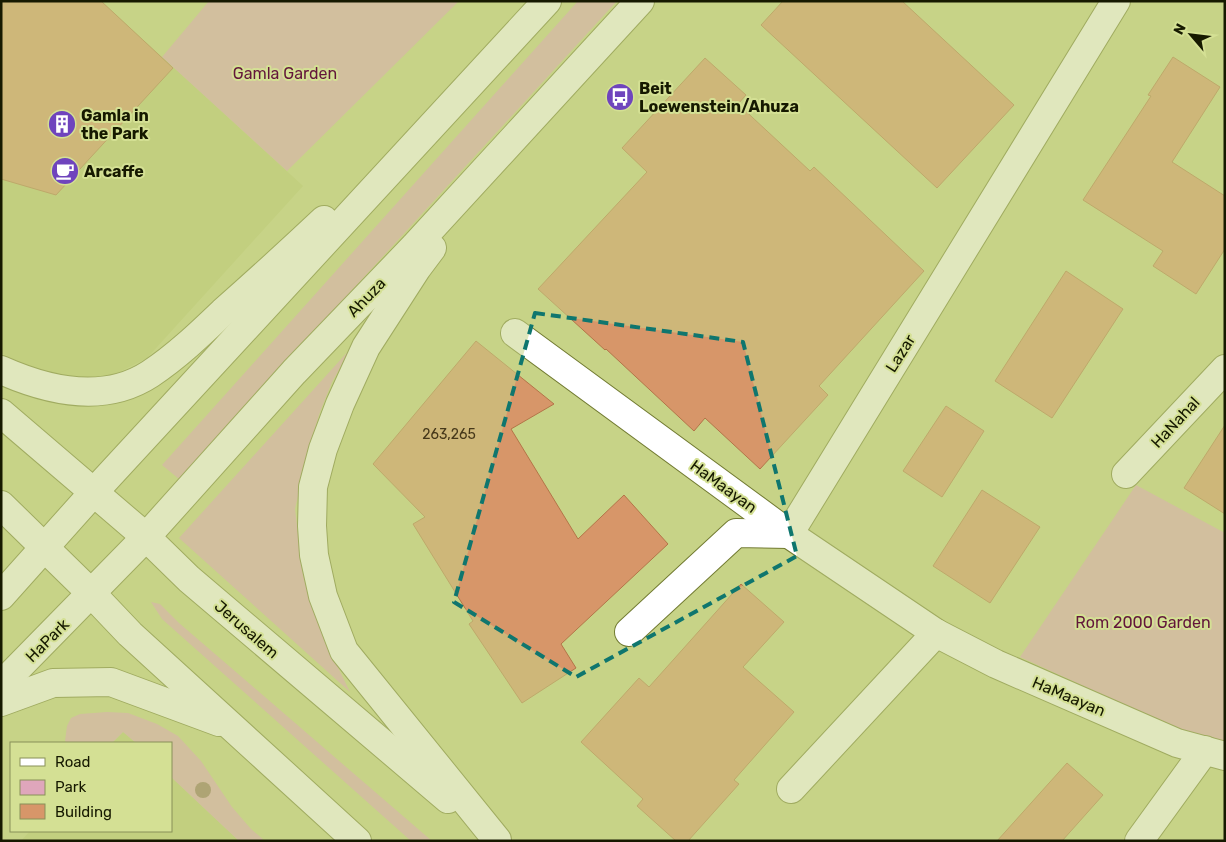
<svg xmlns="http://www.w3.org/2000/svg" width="1226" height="842" font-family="Rubik,sans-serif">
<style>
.built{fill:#bdc975}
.green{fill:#dfa6bb}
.building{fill:#d79669;stroke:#b37548}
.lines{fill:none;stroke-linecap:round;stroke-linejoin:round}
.street-casing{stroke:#727b32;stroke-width:30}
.secondary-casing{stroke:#727b32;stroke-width:30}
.street{stroke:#fff;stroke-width:28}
.secondary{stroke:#fff;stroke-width:28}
.tree{fill:#906b5d}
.marked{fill:none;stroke:#0f766e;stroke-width:4;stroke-dasharray:10 6;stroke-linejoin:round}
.labels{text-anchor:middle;stroke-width:4;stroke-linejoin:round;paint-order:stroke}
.number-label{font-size:14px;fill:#46381a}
.park-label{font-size:16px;fill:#63163b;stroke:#d4e094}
.poi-label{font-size:16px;font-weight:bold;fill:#161900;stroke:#d4e094;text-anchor:start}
.street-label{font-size:16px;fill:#161900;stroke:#d4e094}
</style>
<rect width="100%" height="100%" fill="#c7d387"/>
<!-- built -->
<g class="built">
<path d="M 1,1 L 101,1 L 303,186 L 147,358 L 111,376 L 77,380 L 36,370 L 1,353 Z"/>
<path d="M 123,732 L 136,743 L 112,743 Z"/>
<path d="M 171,777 L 239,841 L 21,841 L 30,831 L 171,831 Z"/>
</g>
<!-- green -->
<g class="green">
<path d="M 209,1 L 459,1 L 287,171 L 162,57 Z"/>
<path d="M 578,1 L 617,1 L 179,479 L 162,465 Z"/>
<path d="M 352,347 L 332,382 L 320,412 L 310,444 L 295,509 L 303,575 L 312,607 L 329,649 L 350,692 L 179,538 Z"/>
<path d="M 1136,485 L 1225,533 L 1225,742 L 1180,730 L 1020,657 Z"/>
<path d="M 151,602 L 160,604 L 179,623 L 432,841 L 411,841 L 162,619 Z"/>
<path d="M 107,712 L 128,713 L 157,724 L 178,736 L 201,761 L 232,807 L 251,829 L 265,841 L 239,841 L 171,777 L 171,743 L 136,743 L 123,732 L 112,743 L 67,743 L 65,741 L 67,726 L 71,718 L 80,714 Z"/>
</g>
<!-- building -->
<g class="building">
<path d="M 1,1 L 101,1 L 173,68 L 56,195 L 1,179 Z"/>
<path d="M 783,1 L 902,1 L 1014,105 L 937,188 L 761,25 Z"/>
<path d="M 1173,57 L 1220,87 L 1172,162 L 1225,196 L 1225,249 L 1196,294 L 1153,266 L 1163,251 L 1083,200 L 1151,96 L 1148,95 Z"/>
<path d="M 705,58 L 746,95 L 738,104 L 810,171 L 814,167 L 924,271 L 819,386 L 828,395 L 760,469 L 705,418 L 694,431 L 606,349 L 605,350 L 538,289 L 647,172 L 622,148 Z"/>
<path d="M 1066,271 L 1123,309 L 1052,418 L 995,381 Z"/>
<path d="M 476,341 L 554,404 L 511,429 L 578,539 L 624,495 L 668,544 L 561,644 L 576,668 L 522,703 L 469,624 L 473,621 L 413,524 L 425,517 L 373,464 Z"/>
<path d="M 946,406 L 984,431 L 942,497 L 903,471 Z"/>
<path d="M 1225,425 L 1225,514 L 1184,488 Z"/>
<path d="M 982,490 L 1040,527 L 990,603 L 933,566 Z"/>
<path d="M 741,584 L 784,622 L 743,667 L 794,712 L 734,780 L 739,784 L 688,841 L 676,841 L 637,806 L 643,799 L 581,742 L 639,678 L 649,687 Z"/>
<path d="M 1067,763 L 1103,795 L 1062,841 L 997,841 Z"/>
</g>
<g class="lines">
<defs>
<g id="street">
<path d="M 515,333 L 789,534 L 936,633 L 996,664 L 1177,743 L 1225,756"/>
<path d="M 1126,474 L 1225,369"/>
<path d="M 789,534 L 1116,1"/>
<path d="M 629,632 L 736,533 L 789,534"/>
<path d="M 791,789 L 936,633"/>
<path d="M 1139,841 L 1205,750"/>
</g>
<g id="secondary">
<path d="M 432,248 L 417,268 L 366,347 L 340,404 L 323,449 L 313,487 L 312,526 L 314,555 L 323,596 L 344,651 L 497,840"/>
<path d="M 1,370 C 48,391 104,404 150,374 C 177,356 200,334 223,312 C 257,282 291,251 324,220"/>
<path d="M 1,413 L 146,537 L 189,579 L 448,799"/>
<path d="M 1,505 L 92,594 L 130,634 L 357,841"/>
<path d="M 1,596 L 93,493 L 547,1"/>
<path d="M 1,685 L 146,537 L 294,372 L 415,246 L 640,1"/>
<path d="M 1,702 L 53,683 L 111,682 L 219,722"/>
</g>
</defs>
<!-- street casing -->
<use href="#street" class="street-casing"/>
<!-- secondary casing -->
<use href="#secondary" class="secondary-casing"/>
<!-- street -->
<use href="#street" class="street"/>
<!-- secondary -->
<use href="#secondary" class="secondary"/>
</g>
<!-- trees -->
<circle class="tree" cx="203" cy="790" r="8"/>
<!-- marked area -->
<path d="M0 0H1226V842H0ZM 535,313 L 743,342 L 797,556 L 576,677 L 454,602 Z" fill="#c7d387" fill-opacity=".55" fill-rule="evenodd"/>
<path class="marked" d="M 535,313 L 743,342 L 797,556 L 576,677 L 454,602 Z"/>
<!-- icons -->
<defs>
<symbol id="bus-disc" viewBox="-11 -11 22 22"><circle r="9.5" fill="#6f44bd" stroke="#d4e094"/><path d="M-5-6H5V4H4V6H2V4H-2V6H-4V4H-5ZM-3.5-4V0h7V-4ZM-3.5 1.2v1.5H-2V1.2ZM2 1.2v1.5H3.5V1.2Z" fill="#fff"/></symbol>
<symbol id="building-disc" viewBox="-11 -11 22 22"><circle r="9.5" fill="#6f44bd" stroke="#d4e094"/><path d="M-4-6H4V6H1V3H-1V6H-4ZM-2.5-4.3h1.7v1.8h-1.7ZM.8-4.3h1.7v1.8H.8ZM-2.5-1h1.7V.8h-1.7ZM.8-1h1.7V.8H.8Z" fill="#fff"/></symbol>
<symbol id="cafe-disc" viewBox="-11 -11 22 22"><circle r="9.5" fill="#6f44bd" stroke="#d4e094"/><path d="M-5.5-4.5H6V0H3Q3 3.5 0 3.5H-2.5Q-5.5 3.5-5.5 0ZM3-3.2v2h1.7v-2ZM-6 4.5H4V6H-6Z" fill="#fff"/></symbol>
</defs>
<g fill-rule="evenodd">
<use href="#bus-disc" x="604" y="81" width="32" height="32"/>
<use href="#building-disc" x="46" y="108" width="32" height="32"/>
<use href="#cafe-disc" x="49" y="155" width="32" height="32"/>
</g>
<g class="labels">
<!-- number labels -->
<g class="number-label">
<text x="449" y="439">263,265</text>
</g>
<!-- park labels -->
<g class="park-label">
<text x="285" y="79">Gamla Garden</text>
<text x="1143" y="628">Rom 2000 Garden</text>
</g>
<!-- poi labels -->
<g class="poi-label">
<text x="639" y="94">Beit<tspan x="639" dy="18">Loewenstein/Ahuza</tspan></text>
<text x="81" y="121">Gamla in<tspan x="81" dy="18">the Park</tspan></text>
<text x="84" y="177">Arcaffe</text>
</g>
<!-- street labels -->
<g class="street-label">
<text transform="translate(366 297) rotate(-46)" y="6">Ahuza</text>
<text transform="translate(900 353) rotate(-58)" y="6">Lazar</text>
<text transform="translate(1175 422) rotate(-47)" y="6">HaNahal</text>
<text transform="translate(724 486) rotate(36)" y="6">HaMaayan</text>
<text transform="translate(247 629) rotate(41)" y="6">Jerusalem</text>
<text transform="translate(47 640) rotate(-45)" y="6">HaPark</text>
<text transform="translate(1069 696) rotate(23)" y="6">HaMaayan</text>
</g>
</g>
<!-- border -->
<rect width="1226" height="842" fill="none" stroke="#161900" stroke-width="5"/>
<!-- legend -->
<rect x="10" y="742" width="162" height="90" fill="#d4e094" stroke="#889059"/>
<rect x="20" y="758" width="25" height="8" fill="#ffffff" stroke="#889059"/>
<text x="55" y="767" font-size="15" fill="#161900">Road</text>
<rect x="20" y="780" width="25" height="15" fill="#dfa6bb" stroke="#889059"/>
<text x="55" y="792" font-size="15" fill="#161900">Park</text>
<rect x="20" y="804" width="25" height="15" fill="#d79669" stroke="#889059"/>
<text x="55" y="817" font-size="15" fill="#161900">Building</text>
<!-- north arrow -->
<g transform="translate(1191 35) rotate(298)" stroke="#d4e094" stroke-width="4" paint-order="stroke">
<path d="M0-4L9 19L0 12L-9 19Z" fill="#161900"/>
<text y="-8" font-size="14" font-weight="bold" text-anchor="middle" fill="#161900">N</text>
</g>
</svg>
